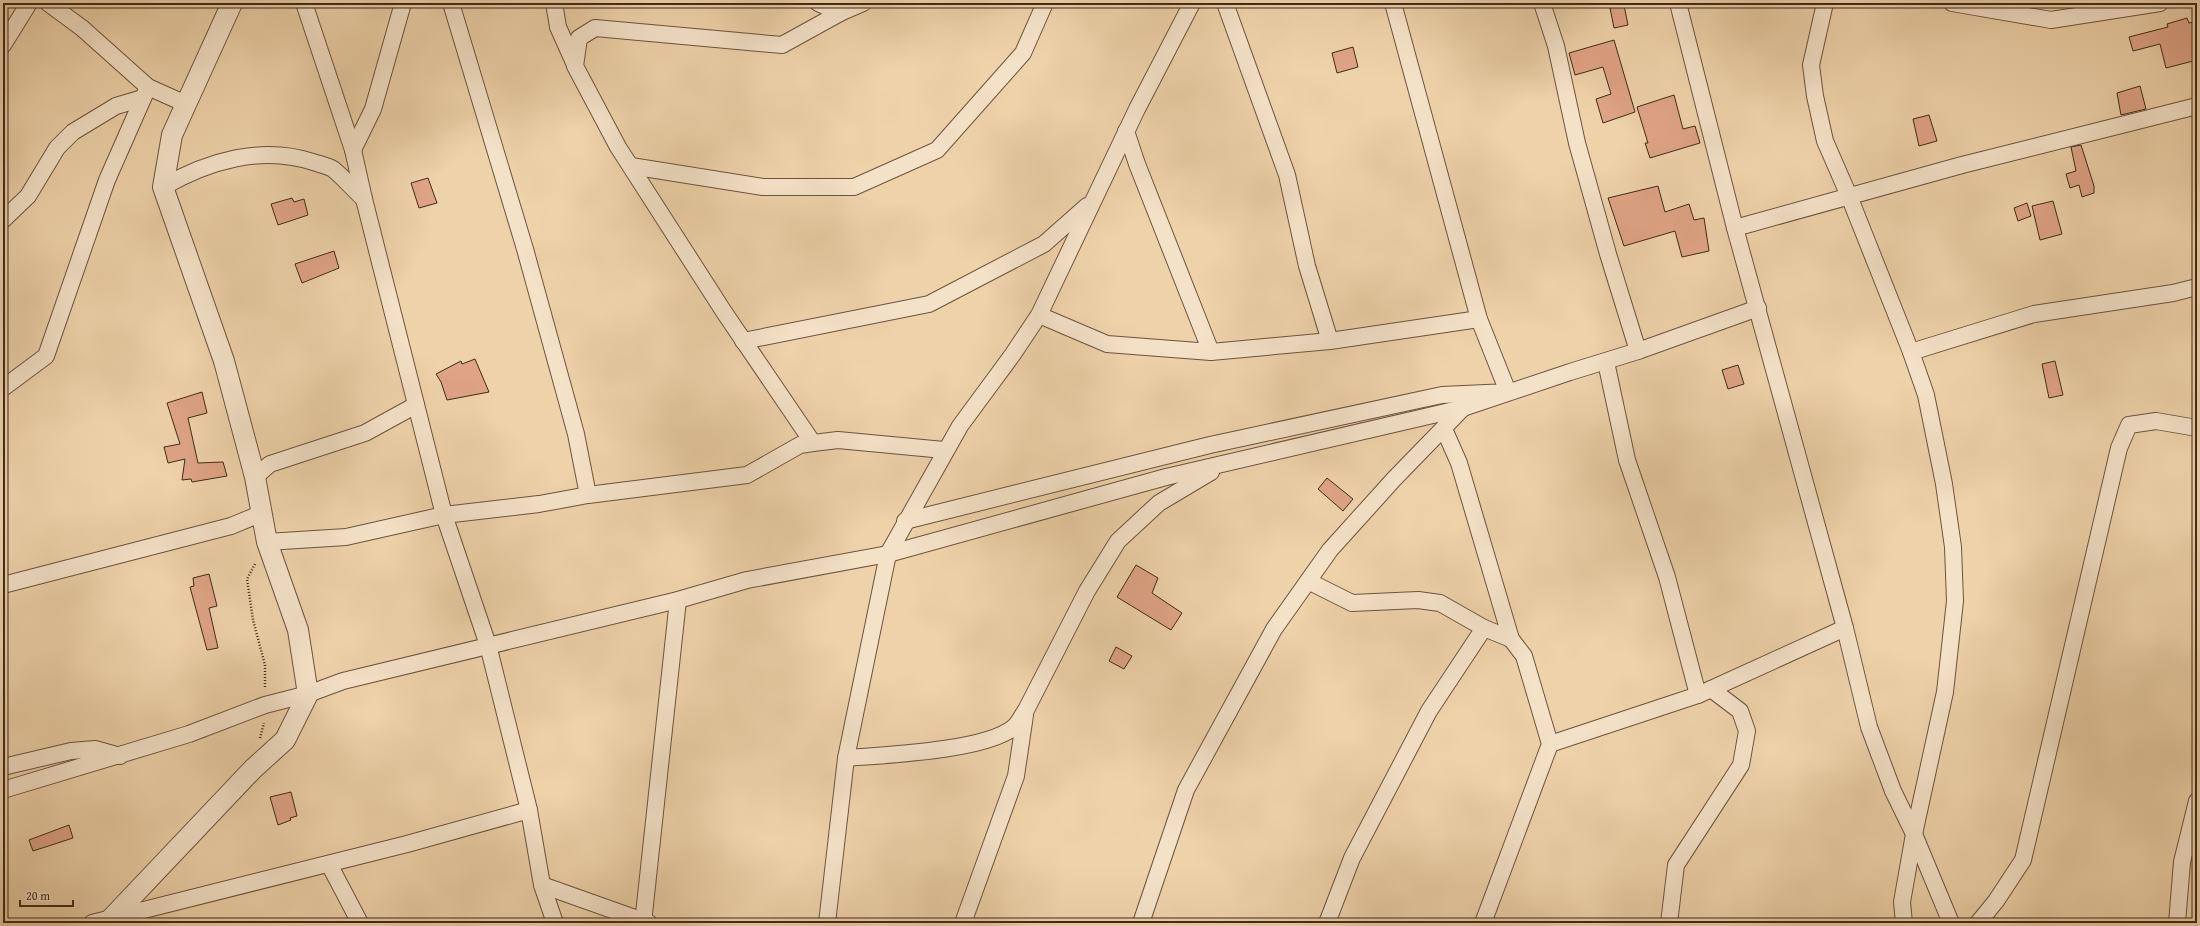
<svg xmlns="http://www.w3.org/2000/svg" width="2200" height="926" font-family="'Gentium Book Plus',serif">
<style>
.building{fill:#dfa486;stroke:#402a19}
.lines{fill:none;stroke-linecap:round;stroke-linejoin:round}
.minor-casing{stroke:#6c543d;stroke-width:18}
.tertiary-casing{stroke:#6c543d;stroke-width:22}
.path{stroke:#402a19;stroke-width:2.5;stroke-dasharray:1 2;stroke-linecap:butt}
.minor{stroke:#f4e2c8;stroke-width:16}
.tertiary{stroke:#f4e2c8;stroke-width:20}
</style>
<rect width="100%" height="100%" fill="#eed2aa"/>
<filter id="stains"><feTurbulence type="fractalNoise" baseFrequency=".005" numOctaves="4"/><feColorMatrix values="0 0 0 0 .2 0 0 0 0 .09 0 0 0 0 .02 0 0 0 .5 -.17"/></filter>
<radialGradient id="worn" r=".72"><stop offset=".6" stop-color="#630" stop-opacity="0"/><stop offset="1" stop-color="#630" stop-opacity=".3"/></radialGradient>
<!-- building -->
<g class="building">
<path d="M 1624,5 L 1628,25 L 1614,28 L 1610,8 Z"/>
<path d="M 2187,18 L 2189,23 L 2197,21 L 2197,60 L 2166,68 L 2160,44 L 2133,51 L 2129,37 L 2168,27 L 2167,24 Z"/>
<path d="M 1614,40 L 1635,112 L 1603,123 L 1596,99 L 1611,94 L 1603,67 L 1575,75 L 1569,53 Z"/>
<path d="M 1353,47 L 1358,67 L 1337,73 L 1332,53 Z"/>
<path d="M 2140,86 L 2146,109 L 2121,115 L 2117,93 Z"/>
<path d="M 1674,95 L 1683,129 L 1695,126 L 1700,143 L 1650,158 L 1645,143 L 1648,143 L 1637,107 Z"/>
<path d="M 1929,115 L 1937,141 L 1919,146 L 1913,119 Z"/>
<path d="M 2081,145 L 2094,186 L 2094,193 L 2082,197 L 2079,185 L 2070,188 L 2066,174 L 2076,171 L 2071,147 Z"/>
<path d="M 428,178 L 437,203 L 419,208 L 411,183 Z"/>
<path d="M 1658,186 L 1665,212 L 1689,204 L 1694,220 L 1704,218 L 1709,251 L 1682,257 L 1675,231 L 1624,246 L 1608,198 Z"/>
<path d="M 292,198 L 294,202 L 304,199 L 308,215 L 278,225 L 271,204 Z"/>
<path d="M 2053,201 L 2062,234 L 2040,240 L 2032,206 Z"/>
<path d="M 2027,203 L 2031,216 L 2018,221 L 2014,208 Z"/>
<path d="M 334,251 L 339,268 L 302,283 L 295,264 Z"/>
<path d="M 475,359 L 489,392 L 447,400 L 441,382 L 436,374 L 461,361 L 462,364 Z"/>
<path d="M 2055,361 L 2063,395 L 2049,398 L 2042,364 Z"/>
<path d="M 1738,365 L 1744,384 L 1728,389 L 1722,370 Z"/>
<path d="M 202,392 L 207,413 L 188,418 L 198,463 L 223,462 L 227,476 L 192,482 L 191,479 L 182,480 L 185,459 L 168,463 L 164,447 L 180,444 L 167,403 Z"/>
<path d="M 1327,478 L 1353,499 L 1343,511 L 1318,489 Z"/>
<path d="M 1136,565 L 1158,578 L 1152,593 L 1182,613 L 1171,630 L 1117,597 Z"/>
<path d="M 209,574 L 217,606 L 209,608 L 218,648 L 207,650 L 190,587 L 194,586 L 193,578 Z"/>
<path d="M 1116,647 L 1132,656 L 1124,669 L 1109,661 Z"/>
<path d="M 291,792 L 297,816 L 290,818 L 291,820 L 278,825 L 270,797 Z"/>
<path d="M 69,825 L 73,838 L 33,851 L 29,840 Z"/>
</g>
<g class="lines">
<defs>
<g id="minor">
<path d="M 48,3 L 82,28 L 148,87 L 186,104"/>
<path d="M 304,3 L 353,150 L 364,199 L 444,515 L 488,645 L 529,810 L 542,885 L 555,923"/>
<path d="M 554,3 L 558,27 L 575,65"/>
<path d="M 818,3 L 840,13"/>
<path d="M 1225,3 L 1287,175 L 1307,266 L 1330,341"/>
<path d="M 1542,3 L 1556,46 L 1577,143 L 1608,254 L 1638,351"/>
<path d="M 1678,3 L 1735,228 L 1845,628 L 1869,727 L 1893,791 L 1914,834 L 1951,923"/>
<path d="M 1825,3 L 1811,65 L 1815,96 L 1825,141 L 1849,196 L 1911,352 L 1926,395 L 1944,484 L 1953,547 L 1955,601 L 1945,692 L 1914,834 L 1902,902 L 1904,923"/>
<path d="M 1952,3 L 2051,20 L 2160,3"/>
<path d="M 3,45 L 29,3"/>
<path d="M 1126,131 L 1137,164 L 1211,352"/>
<path d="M 353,150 L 373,109 L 403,3"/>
<path d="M 631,166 L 763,187 L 854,187 L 937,150 L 1023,53 L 1045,3"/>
<path d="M 163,187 C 208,161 262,145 313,162 C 319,164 328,166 333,169 C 344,178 354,190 364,199"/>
<path d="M 3,220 L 28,196 L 57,148 L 73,132 L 116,106 L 143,98"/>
<path d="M 1735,228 L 1962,165 L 2197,106"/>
<path d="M 1039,315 L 1107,344 L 1211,352 L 1330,341 L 1479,319"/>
<path d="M 743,341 L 929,304 L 1044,244 L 1087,206"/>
<path d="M 1911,352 L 2034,314 L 2173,293 L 2197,287"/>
<path d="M 1606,362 L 1627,460 L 1667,577 L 1698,695"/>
<path d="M 3,388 L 46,356 L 107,180 L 148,87"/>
<path d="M 1444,429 L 1459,463 L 1511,639 L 1524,656 L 1550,744 L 1483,923"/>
<path d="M 813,443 L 724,312 L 618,147 L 575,66 L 579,38 L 595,28 L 782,45 L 840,13 L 863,3"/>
<path d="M 255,477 L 270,464 L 365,433 L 416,405"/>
<path d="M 588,495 L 747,475 L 800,445 L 813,443 L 838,440 L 944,450"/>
<path d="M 905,521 L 1210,445 L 1442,395 L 1508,392 L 1479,319 L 1393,3"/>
<path d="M 267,542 L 346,537 L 444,515 L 539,504 L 588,495 L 576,434 L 525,249 L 451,3"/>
<path d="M 1308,581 L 1352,603 L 1418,600 L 1440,603 L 1484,628 L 1511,639"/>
<path d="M 3,585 L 231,526 L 260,514"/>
<path d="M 1550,744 L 1698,695 L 1845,628"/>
<path d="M 846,758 C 884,755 986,751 1014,727 C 1019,723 1022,715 1026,710 L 1087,591 L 1118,541 L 1159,503 L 1211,472"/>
<path d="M 3,767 L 71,751 L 95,749 L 120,756"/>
<path d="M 3,790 L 189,734 L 265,705 L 308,694 L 343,681 L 678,600 L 747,580 L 888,554 L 1166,477 L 1463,408 L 1570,372 L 1638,351 L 1758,308"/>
<path d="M 329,864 L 360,923"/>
<path d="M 542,885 L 649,923"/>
<path d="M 92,923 L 407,844 L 529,810"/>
<path d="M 643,923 L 678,600"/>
<path d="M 827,923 L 846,758 L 888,554 L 960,426 L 1013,354 L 1039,315 L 1137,109 L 1192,3"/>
<path d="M 963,923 L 1016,776 L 1025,715"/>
<path d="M 1141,923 L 1186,790 L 1274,629 L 1330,550 L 1394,479 L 1463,408"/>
<path d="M 1327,923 L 1352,858 L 1429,711 L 1484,628"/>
<path d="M 1669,923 L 1676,865 L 1741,765 L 1747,731 L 1740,711 L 1711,689"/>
<path d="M 1978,923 L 1996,901 L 2023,860 L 2119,448 L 2129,425 L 2156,421 L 2197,428"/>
<path d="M 2177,923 L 2182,862 L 2197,801"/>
</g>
<path id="tertiary" d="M 107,923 L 253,769 L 285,740 L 308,694 L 298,630 L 267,542 L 255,477 L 224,361 L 163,187 L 172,135 L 232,3"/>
</defs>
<!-- minor casing -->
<use href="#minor" class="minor-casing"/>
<!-- tertiary casing -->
<use href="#tertiary" class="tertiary-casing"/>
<!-- path -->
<g class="path">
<path d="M 255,564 L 247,579 L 253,620 L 265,665 L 265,688"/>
<path d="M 260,738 L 264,723"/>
</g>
<!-- minor -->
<use href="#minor" class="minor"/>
<!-- tertiary -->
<use href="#tertiary" class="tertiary"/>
</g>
<!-- margin -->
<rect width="2200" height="926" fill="none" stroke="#eed2aa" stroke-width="16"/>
<rect x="4" y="4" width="2192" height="918" fill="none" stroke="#402a19" stroke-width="2"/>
<rect x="8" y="8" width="2184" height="910" fill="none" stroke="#402a19"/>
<!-- scale -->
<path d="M20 900v6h53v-6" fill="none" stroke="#402a19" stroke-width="2"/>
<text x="26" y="900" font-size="12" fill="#402a19" stroke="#f4e2c8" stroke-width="3" paint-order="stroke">20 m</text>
<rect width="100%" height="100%" filter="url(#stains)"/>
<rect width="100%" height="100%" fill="url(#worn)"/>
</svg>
